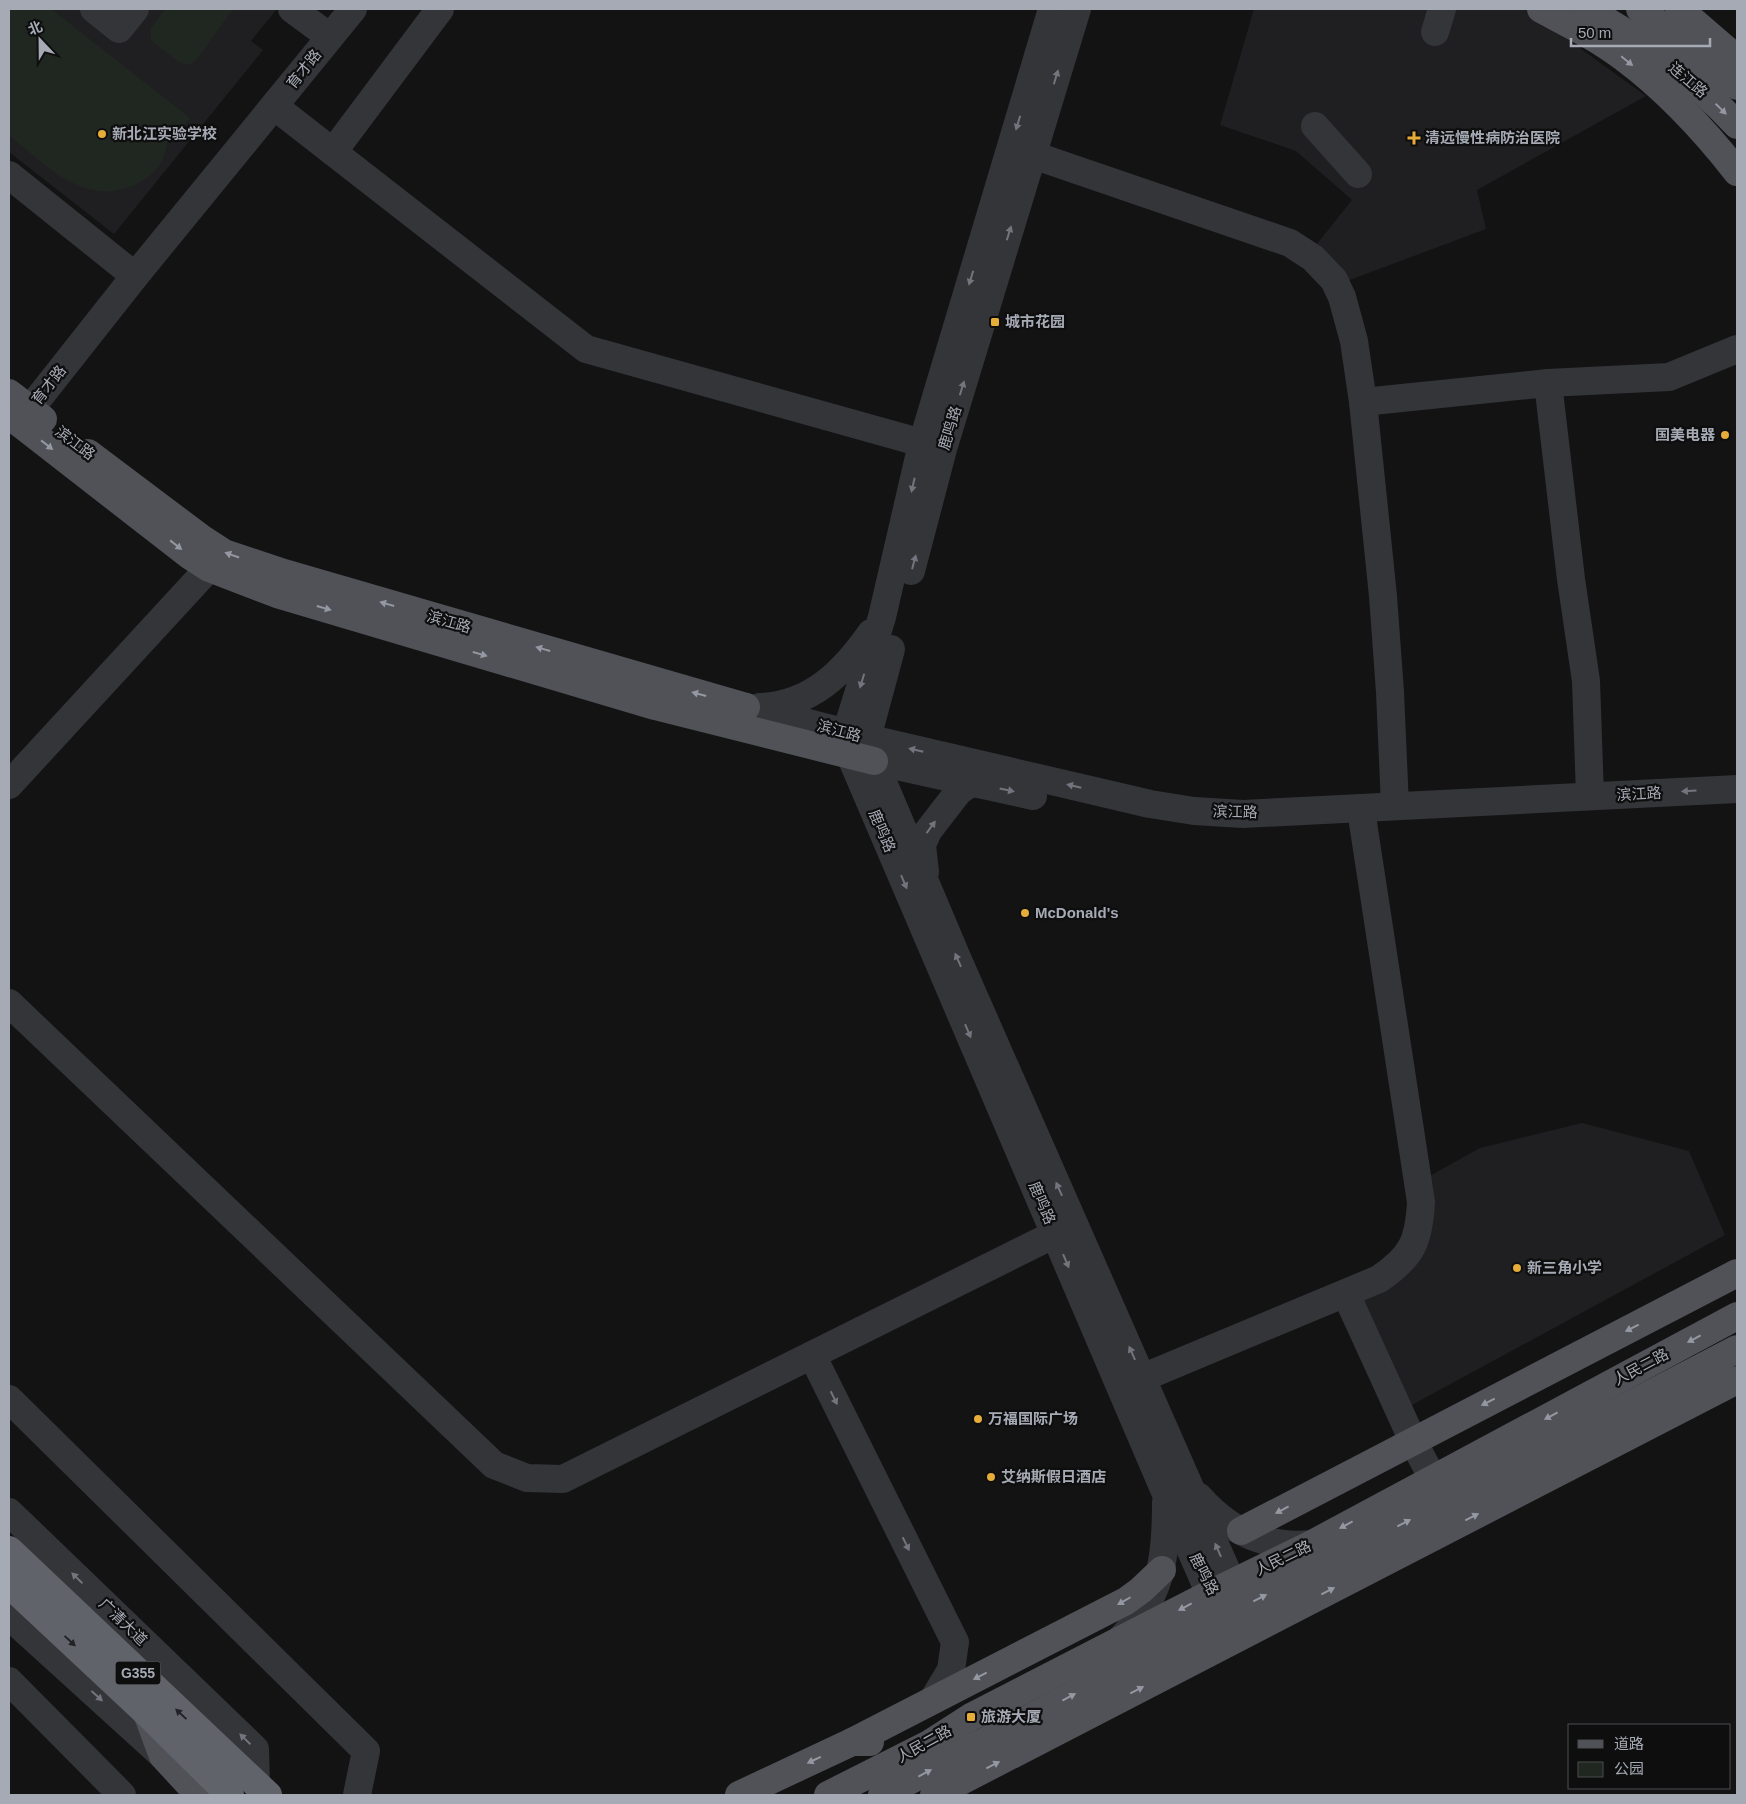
<svg xmlns="http://www.w3.org/2000/svg" width="1746" height="1804" font-family="Helvetica,'Noto Sans SC',sans-serif">
<style>
.built{fill:#1f1f21}
.green{fill:#1f2720}
.lines{fill:none;stroke-linecap:round;stroke-linejoin:round}
.minor{stroke:#343539;stroke-width:28}
.major{stroke:#505258;stroke-width:28}
.highway{stroke:#60636a;stroke-width:28}
.oneway{fill:#9498a2}
.oneway2{fill:#72757d}
.oneway3{fill:#222326}
.poi-dot{fill:#e6ae39;stroke:#0e0e0f;stroke-width:2}
.labels{text-anchor:middle;stroke-width:4.5;stroke-linejoin:round;paint-order:stroke}
.shield{fill:#0e0e0f;stroke:#787b82;stroke-width:1}
.shield-label{font-size:14px;font-weight:bold;fill:#a5aab4}
.street-label{font-size:15px;fill:#a5aab4;stroke:#0e0e0f}
.poi-label{font-size:15px;font-weight:bold;fill:#a5aab4;stroke:#0e0e0f;text-anchor:start}
</style>
<rect width="100%" height="100%" fill="#131314"/>
<!-- built -->
<g class="built">
<path d="M 9,9 L 277,9 L 251,41 L 263,50 L 114,234 L 9,152 Z"/>
<path d="M 1254,9 L 1526,9 L 1646,96 L 1477,190 L 1486,229 L 1347,281 L 1312,250 L 1352,200 L 1296,151 L 1220,125 Z"/>
<path d="M 1582,1123 L 1689,1151 L 1725,1235 L 1388,1418 L 1330,1294 L 1411,1243 L 1406,1189 L 1480,1148 Z"/>
</g>
<!-- green -->
<g class="green">
<path d="M 9,9 L 51,9 L 190,118 L 179,133 L 168,126 C 169,148 163,169 142,181 C 88,212 48,167 9,135 Z"/>
<path d="M 165,9 L 233,9 L 197,59 L 191,64 L 187,65 L 179,62 L 154,43 L 151,39 L 151,29 Z"/>
</g>
<g class="lines">
<!-- minor -->
<g class="minor">
<path d="M 94,9 L 119,29 L 135,9"/>
<path d="M 292,9 L 330,37"/>
<path d="M 1052,9 L 922,444 L 882,617 L 846,733 L 850,755 L 1166,1494 L 1210,1594 L 1226,1610"/>
<path d="M 1435,32 L 1442,9"/>
<path d="M 274,106 L 586,349 L 940,448"/>
<path d="M 1315,126 L 1358,174"/>
<path d="M 333,152 L 440,9"/>
<path d="M 1033,155 L 1290,243 L 1313,258 L 1334,280 L 1342,297 L 1354,341 L 1363,402 L 1383,596 L 1390,692 L 1395,806"/>
<path d="M 9,175 L 135,276"/>
<path d="M 1548,383 L 1571,579 L 1586,681 L 1590,796"/>
<path d="M 1363,402 L 1548,383 L 1669,377 L 1737,349"/>
<path d="M 12,417 L 30,409 L 135,276 L 353,9"/>
<path d="M 911,571 L 943,449 L 1077,9"/>
<path d="M 891,649 L 867,738 L 874,761 L 958,960 L 1232,1583 L 1230,1607"/>
<path d="M 746,707 L 867,738 L 1150,804 L 1194,811 L 1243,814 L 1737,789"/>
<path d="M 760,707 C 811,705 843,673 871,633"/>
<path d="M 874,761 L 1033,796"/>
<path d="M 9,785 L 209,568"/>
<path d="M 925,872 L 922,845 L 928,831 L 959,791 L 966,786 L 974,783"/>
<path d="M 9,1003 L 494,1465 L 527,1478 L 563,1479 L 1055,1234"/>
<path d="M 1346,1294 L 1413,1441 L 1433,1479"/>
<path d="M 812,1355 L 955,1642 L 951,1670 L 933,1700"/>
<path d="M 1142,1378 L 1379,1279 C 1412,1257 1419,1241 1421,1202 L 1363,823"/>
<path d="M 9,1399 L 366,1751 L 357,1795"/>
<path d="M 1199,1497 C 1229,1531 1266,1549 1312,1544"/>
<path d="M 9,1512 L 255,1749 L 256,1784"/>
<path d="M 9,1616 L 163,1756"/>
<path d="M 1118,1642 C 1161,1597 1166,1563 1166,1503"/>
<path d="M 9,1681 L 122,1795"/>
</g>
<!-- major -->
<g class="major">
<path d="M 1541,9 C 1569,24 1598,38 1624,58 C 1667,90 1704,130 1737,172"/>
<path d="M 1583,9 C 1637,34 1697,82 1737,125"/>
<path d="M 1640,9 L 1737,86"/>
<path d="M 1679,9 L 1737,59"/>
<path d="M 9,393 L 43,419"/>
<path d="M 9,415 L 189,555 L 209,568 L 277,594 L 655,706 L 874,761"/>
<path d="M 88,453 L 201,538 L 224,553 L 284,573 L 746,707"/>
<path d="M 1241,1531 L 1737,1273"/>
<path d="M 147,1713 L 163,1756 L 199,1795"/>
<path d="M 852,1742 L 1126,1601 L 1141,1590 L 1162,1570"/>
<path d="M 739,1795 L 852,1742 L 870,1742"/>
<path d="M 828,1795 L 929,1744 L 971,1717 L 1210,1594 L 1312,1544 L 1737,1316"/>
<path d="M 882,1795 L 1737,1349"/>
<path d="M 934,1795 L 1737,1380"/>
</g>
<!-- highway -->
<g class="highway">
<path d="M 9,1550 L 268,1795"/>
<path d="M 9,1584 L 147,1713 L 230,1795"/>
</g>
</g>
<!-- one-way arrows -->
<defs><path id="oneway-solid" d="M-6-.8H1V-3.2L6.5 0L1 3.2V.8H-6Z" transform="scale(1.25)"/></defs>
<g class="oneway">
<use href="#oneway-solid" transform="translate(1627 61) rotate(39)"/>
<use href="#oneway-solid" transform="translate(1721 109) rotate(44)"/>
<use href="#oneway-solid" transform="translate(47 445) rotate(38)"/>
<use href="#oneway-solid" transform="translate(176 545) rotate(38)"/>
<use href="#oneway-solid" transform="translate(232 555) rotate(-161)"/>
<use href="#oneway-solid" transform="translate(387 604) rotate(-164)"/>
<use href="#oneway-solid" transform="translate(324 608) rotate(16)"/>
<use href="#oneway-solid" transform="translate(543 649) rotate(-164)"/>
<use href="#oneway-solid" transform="translate(480 654) rotate(16)"/>
<use href="#oneway-solid" transform="translate(699 694) rotate(-165)"/>
<use href="#oneway-solid" transform="translate(1632 1328) rotate(153)"/>
<use href="#oneway-solid" transform="translate(1694 1339) rotate(152)"/>
<use href="#oneway-solid" transform="translate(1488 1402) rotate(153)"/>
<use href="#oneway-solid" transform="translate(1551 1416) rotate(152)"/>
<use href="#oneway-solid" transform="translate(1282 1510) rotate(152)"/>
<use href="#oneway-solid" transform="translate(1472 1517) rotate(-27)"/>
<use href="#oneway-solid" transform="translate(1404 1523) rotate(-27)"/>
<use href="#oneway-solid" transform="translate(1346 1525) rotate(152)"/>
<use href="#oneway-solid" transform="translate(1328 1591) rotate(-27)"/>
<use href="#oneway-solid" transform="translate(1260 1598) rotate(-27)"/>
<use href="#oneway-solid" transform="translate(1124 1601) rotate(150)"/>
<use href="#oneway-solid" transform="translate(1185 1607) rotate(152)"/>
<use href="#oneway-solid" transform="translate(980 1676) rotate(153)"/>
<use href="#oneway-solid" transform="translate(1137 1690) rotate(-27)"/>
<use href="#oneway-solid" transform="translate(1069 1697) rotate(-28)"/>
<use href="#oneway-solid" transform="translate(814 1760) rotate(155)"/>
<use href="#oneway-solid" transform="translate(993 1765) rotate(-27)"/>
<use href="#oneway-solid" transform="translate(925 1773) rotate(-28)"/>
</g>
<g class="oneway2">
<use href="#oneway-solid" transform="translate(1056 77) rotate(-73)"/>
<use href="#oneway-solid" transform="translate(1018 123) rotate(107)"/>
<use href="#oneway-solid" transform="translate(1009 233) rotate(-73)"/>
<use href="#oneway-solid" transform="translate(971 278) rotate(107)"/>
<use href="#oneway-solid" transform="translate(962 388) rotate(-73)"/>
<use href="#oneway-solid" transform="translate(913 485) rotate(103)"/>
<use href="#oneway-solid" transform="translate(914 562) rotate(-75)"/>
<use href="#oneway-solid" transform="translate(862 681) rotate(107)"/>
<use href="#oneway-solid" transform="translate(916 750) rotate(-167)"/>
<use href="#oneway-solid" transform="translate(1074 786) rotate(-167)"/>
<use href="#oneway-solid" transform="translate(1007 790) rotate(12)"/>
<use href="#oneway-solid" transform="translate(1689 791) rotate(177)"/>
<use href="#oneway-solid" transform="translate(931 827) rotate(-54)"/>
<use href="#oneway-solid" transform="translate(904 882) rotate(67)"/>
<use href="#oneway-solid" transform="translate(958 960) rotate(-114)"/>
<use href="#oneway-solid" transform="translate(968 1031) rotate(67)"/>
<use href="#oneway-solid" transform="translate(1059 1189) rotate(-114)"/>
<use href="#oneway-solid" transform="translate(1066 1261) rotate(67)"/>
<use href="#oneway-solid" transform="translate(1132 1353) rotate(-114)"/>
<use href="#oneway-solid" transform="translate(834 1398) rotate(64)"/>
<use href="#oneway-solid" transform="translate(906 1544) rotate(64)"/>
<use href="#oneway-solid" transform="translate(1218 1550) rotate(-114)"/>
<use href="#oneway-solid" transform="translate(77 1578) rotate(-136)"/>
<use href="#oneway-solid" transform="translate(97 1696) rotate(42)"/>
<use href="#oneway-solid" transform="translate(245 1739) rotate(-136)"/>
</g>
<g class="oneway3">
<use href="#oneway-solid" transform="translate(70 1641) rotate(43)"/>
<use href="#oneway-solid" transform="translate(181 1714) rotate(-137)"/>
</g>
<!-- markers -->
<g class="poi-dot">
<circle cx="102" cy="134" r="5"/>
<path d="M1411.5 130.5h5v5h5v5h-5v5h-5v-5h-5v-5h5z"/>
<rect x="990" y="317" width="10" height="10" rx="2.5"/>
<circle cx="1725" cy="435" r="5"/>
<circle cx="1025" cy="913" r="5"/>
<circle cx="1517" cy="1268" r="5"/>
<circle cx="978" cy="1419" r="5"/>
<circle cx="991" cy="1477" r="5"/>
<rect x="966" y="1712" width="10" height="10" rx="2.5"/>
</g>
<g class="labels">
<!-- shield labels -->
<rect class="shield" x="115.5" y="1661.5" width="45" height="23" rx="4"/>
<g class="shield-label">
<text x="138" y="1678">G355</text>
</g>
<!-- street labels -->
<g class="street-label">
<text transform="translate(304 69) rotate(-51)" y="5">育才路</text>
<text transform="translate(1688 80) rotate(40)" y="5">连江路</text>
<text transform="translate(49 385) rotate(-52)" y="5">育才路</text>
<text transform="translate(950 428) rotate(-73)" y="5">鹿鸣路</text>
<text transform="translate(75 443) rotate(37)" y="5">滨江路</text>
<text transform="translate(449 622) rotate(16)" y="5">滨江路</text>
<text transform="translate(839 731) rotate(15)" y="5">滨江路</text>
<text transform="translate(1639 794) rotate(-3)" y="5">滨江路</text>
<text transform="translate(1235 812) rotate(1)" y="5">滨江路</text>
<text transform="translate(882 831) rotate(67)" y="5">鹿鸣路</text>
<text transform="translate(1042 1203) rotate(67)" y="5">鹿鸣路</text>
<text transform="translate(1641 1367) rotate(-28)" y="5">人民二路</text>
<text transform="translate(1283 1558) rotate(-26)" y="5">人民二路</text>
<text transform="translate(1204 1574) rotate(63)" y="5">鹿鸣路</text>
<text transform="translate(123 1622) rotate(44)" y="5">广清大道</text>
<text transform="translate(924 1744) rotate(-29)" y="5">人民二路</text>
</g>
<!-- poi labels -->
<g class="poi-label">
<text x="112" y="139">新北江实验学校</text>
<text x="1425" y="143">清远慢性病防治医院</text>
<text x="1005" y="327">城市花园</text>
<text x="1715" y="440" text-anchor="end">国美电器</text>
<text x="1035" y="918">McDonald's</text>
<text x="1527" y="1273">新三角小学</text>
<text x="988" y="1424">万福国际广场</text>
<text x="1001" y="1482">艾纳斯假日酒店</text>
<text x="981" y="1722">旅游大厦</text>
</g>
</g>
<!-- border -->
<rect width="1746" height="1804" fill="none" stroke="#a5aab4" stroke-width="20"/>
<!-- legend -->
<rect x="1568" y="1724" width="162" height="65" fill="#0e0e0f" stroke="#4a4c51"/>
<rect x="1578" y="1740" width="25" height="8" fill="#505258" stroke="#4a4c51"/>
<text x="1614" y="1749" font-size="15" fill="#a5aab4">道路</text>
<rect x="1578" y="1762" width="25" height="15" fill="#1f2720" stroke="#4a4c51"/>
<text x="1614" y="1774" font-size="15" fill="#a5aab4">公园</text>
<!-- north arrow -->
<g transform="translate(40 40) rotate(338)" stroke="#0e0e0f" stroke-width="4" paint-order="stroke">
<path d="M0-4L9 19L0 12L-9 19Z" fill="#a5aab4"/>
<text y="-8" font-size="14" font-weight="bold" text-anchor="middle" fill="#a5aab4">北</text>
</g>
<!-- scale -->
<path d="M1571 38v8h139v-8" fill="none" stroke="#a5aab4" stroke-width="2.5"/>
<text x="1578" y="38" font-size="15" fill="#a5aab4" stroke="#0e0e0f" stroke-width="4" paint-order="stroke">50 m</text>
</svg>
